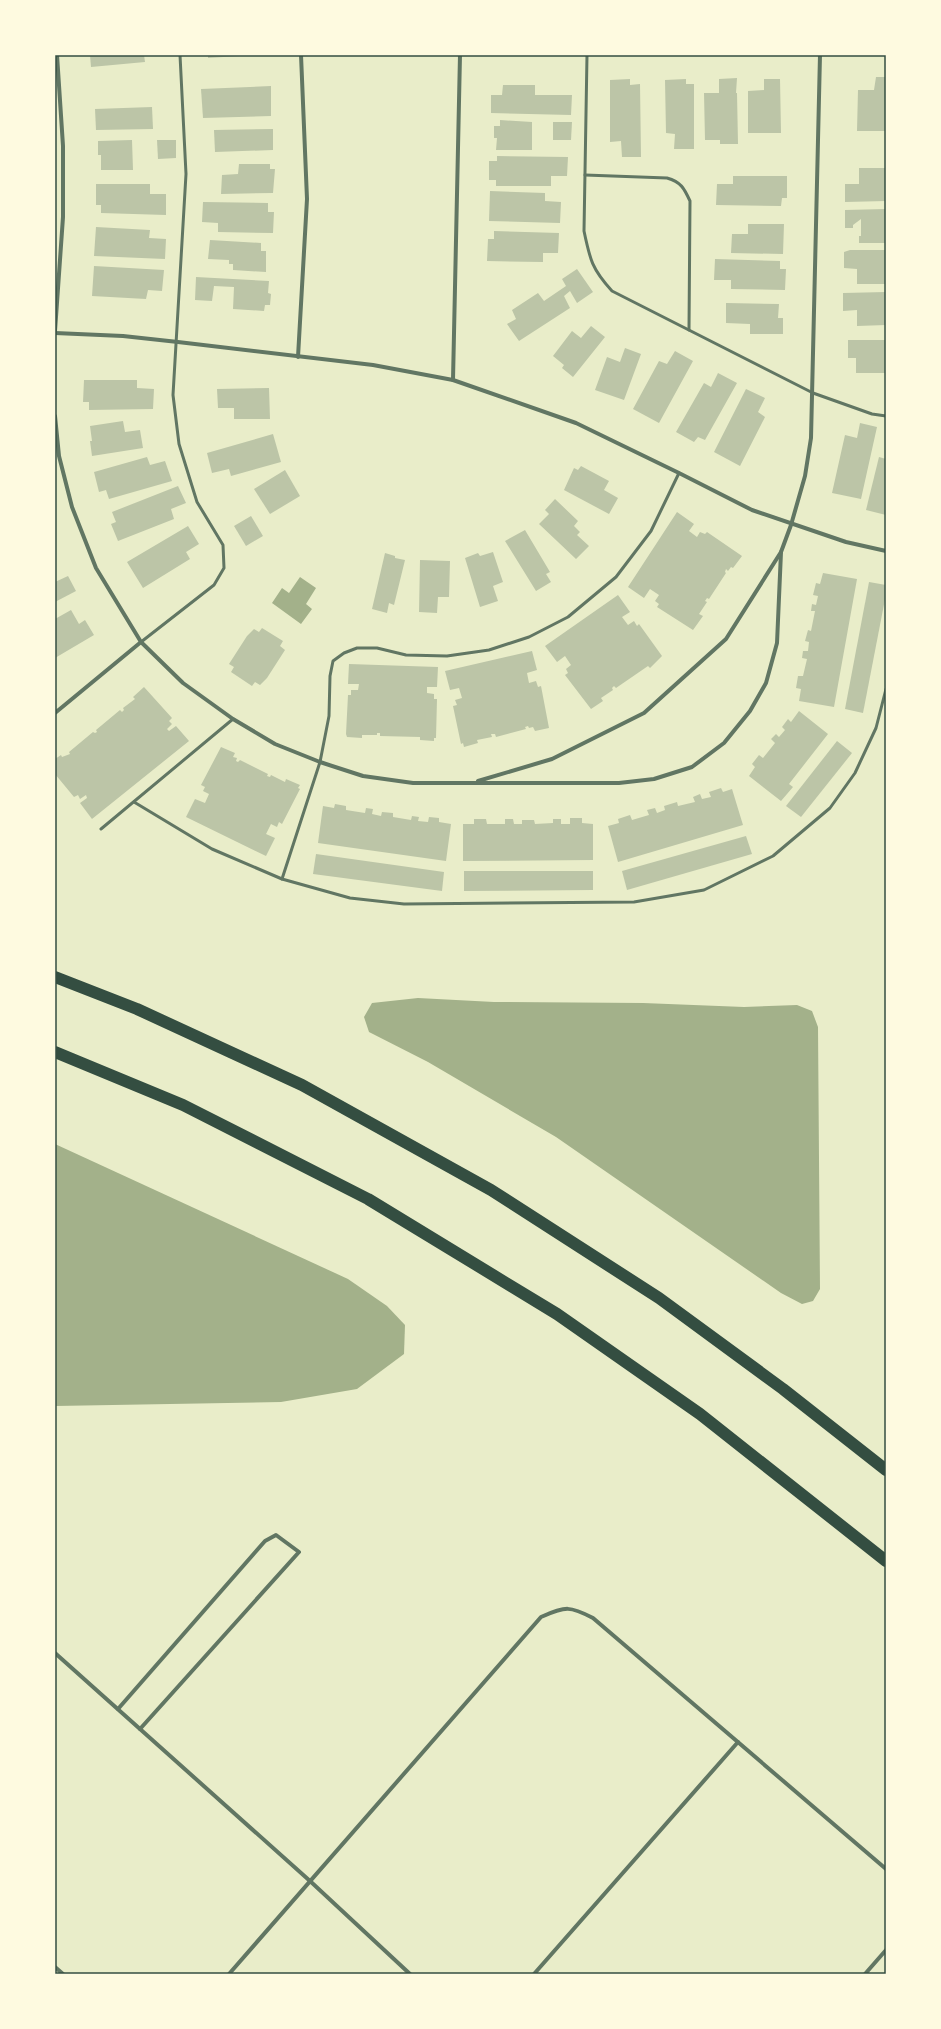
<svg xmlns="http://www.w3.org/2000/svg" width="941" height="2029" font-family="Roboto,sans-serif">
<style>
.water{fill:#a3b18a}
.building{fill:#bcc5a7}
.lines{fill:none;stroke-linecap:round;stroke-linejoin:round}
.service{stroke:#617663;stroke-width:3}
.minor{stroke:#617663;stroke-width:4}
.motorway{stroke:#344e41;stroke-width:12}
.neatline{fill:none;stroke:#344e41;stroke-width:1.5}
</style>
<rect width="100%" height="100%" fill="#e9edc9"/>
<!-- water -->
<g class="water">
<path d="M 300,577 L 316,588 L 306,604 L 312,609 L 301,624 L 272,603 L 282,588 L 289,593 Z"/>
<path d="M 418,998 L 494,1002 L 643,1003 L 744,1007 L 797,1005 L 812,1011 L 818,1027 L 820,1289 L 813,1301 L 802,1304 L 781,1293 L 556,1137 L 428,1062 L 369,1032 L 364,1017 L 372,1003 Z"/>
<path d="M 55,1144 L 348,1279 L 387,1306 L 405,1325 L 404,1354 L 357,1389 L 281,1402 L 55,1406 Z"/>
</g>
<!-- building -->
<g class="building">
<path d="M 90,55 L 144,55 L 145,62 L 91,67 Z"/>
<path d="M 208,55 L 239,55 L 239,56 L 208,58 Z"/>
<path d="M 876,77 L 886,77 L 886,131 L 857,131 L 858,90 L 874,90 Z"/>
<path d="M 737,78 L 736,93 L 737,93 L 738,144 L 720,144 L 720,140 L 705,140 L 704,93 L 719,93 L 719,79 Z"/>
<path d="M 630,79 L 630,85 L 640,84 L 641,157 L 622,157 L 621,141 L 610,142 L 610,80 Z"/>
<path d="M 686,79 L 686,84 L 694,84 L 694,149 L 674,149 L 675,134 L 666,133 L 665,80 Z"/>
<path d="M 764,79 L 780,79 L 781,133 L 748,133 L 748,91 L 764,90 Z"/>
<path d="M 503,85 L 535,85 L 535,95 L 572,95 L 571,115 L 491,113 L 491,95 L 502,95 Z"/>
<path d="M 271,86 L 271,116 L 203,118 L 201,89 Z"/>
<path d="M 152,107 L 153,129 L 96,130 L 95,109 Z"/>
<path d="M 500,120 L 532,122 L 532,150 L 496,150 L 497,138 L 494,138 L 494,126 L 500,126 Z"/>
<path d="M 553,122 L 572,122 L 571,140 L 553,140 Z"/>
<path d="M 273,129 L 273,150 L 215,152 L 214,130 Z"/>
<path d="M 132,140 L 133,170 L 101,170 L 101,155 L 98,155 L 98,141 Z"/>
<path d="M 157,140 L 176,140 L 176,158 L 158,159 Z"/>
<path d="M 497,156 L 568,157 L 567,176 L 551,176 L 551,186 L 496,186 L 496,180 L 489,180 L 489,161 L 497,161 Z"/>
<path d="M 239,164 L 270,164 L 270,169 L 275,169 L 273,193 L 221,194 L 222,175 L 238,174 Z"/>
<path d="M 859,168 L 886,168 L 886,201 L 845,202 L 845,184 L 859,184 Z"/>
<path d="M 733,176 L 787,176 L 787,198 L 782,198 L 781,206 L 716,205 L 717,184 L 733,184 Z"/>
<path d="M 96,184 L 150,184 L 150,194 L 166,194 L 166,215 L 101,213 L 101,205 L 96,205 Z"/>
<path d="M 490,191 L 545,193 L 545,201 L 561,202 L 560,223 L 489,221 Z"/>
<path d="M 203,202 L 268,203 L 268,212 L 274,212 L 273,233 L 218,232 L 218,223 L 202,222 Z"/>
<path d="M 886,209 L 886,243 L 859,243 L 859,236 L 861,236 L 861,219 L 853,225 L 853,228 L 845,228 L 845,210 Z"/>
<path d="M 748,224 L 784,224 L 783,254 L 731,253 L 732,234 L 748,234 Z"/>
<path d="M 96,227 L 150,230 L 149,238 L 166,239 L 165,259 L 94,256 Z"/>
<path d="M 494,231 L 559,233 L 558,253 L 543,253 L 543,262 L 487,261 L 488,239 L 494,239 Z"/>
<path d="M 210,240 L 261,243 L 261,251 L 266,251 L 266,272 L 233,270 L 233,264 L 229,264 L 229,260 L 208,259 Z"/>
<path d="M 850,250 L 886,250 L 886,284 L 857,284 L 857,269 L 844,268 L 844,252 Z"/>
<path d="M 715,259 L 780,261 L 780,269 L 786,269 L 785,290 L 731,289 L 731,280 L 714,280 Z"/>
<path d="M 94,266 L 164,270 L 162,291 L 148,290 L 146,299 L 92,296 Z"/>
<path d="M 577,269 L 593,292 L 577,303 L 570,291 L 564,296 L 570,308 L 519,341 L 507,324 L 516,319 L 512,310 L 538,293 L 544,301 L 566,286 L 562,279 Z"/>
<path d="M 196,277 L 269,281 L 268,293 L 271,294 L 270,305 L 265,305 L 264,311 L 233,309 L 234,287 L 214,286 L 212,301 L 195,300 Z"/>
<path d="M 886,292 L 886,325 L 857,326 L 857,310 L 843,311 L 843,293 Z"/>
<path d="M 726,303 L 779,304 L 778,318 L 783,318 L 783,334 L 750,334 L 750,324 L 726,323 Z"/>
<path d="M 591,326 L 605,337 L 573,377 L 562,368 L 564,365 L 553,356 L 572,331 L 581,338 Z"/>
<path d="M 848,340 L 886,340 L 886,373 L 856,373 L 856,358 L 848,358 Z"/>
<path d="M 625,348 L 641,354 L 624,400 L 595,390 L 607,357 L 620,362 Z"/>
<path d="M 675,351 L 693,361 L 659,423 L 633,409 L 659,361 L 667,364 Z"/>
<path d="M 718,373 L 737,383 L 705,440 L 698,437 L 694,442 L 676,432 L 704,383 L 711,387 Z"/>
<path d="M 84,380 L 137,380 L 137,388 L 154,389 L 153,409 L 89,410 L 89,402 L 83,402 Z"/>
<path d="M 269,388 L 270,419 L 234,419 L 234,408 L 218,408 L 217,389 Z"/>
<path d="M 746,389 L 765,398 L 758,412 L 765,417 L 740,466 L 714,452 Z"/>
<path d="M 123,421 L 125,432 L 140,430 L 143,448 L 92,456 L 90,441 L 92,441 L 90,426 Z"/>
<path d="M 860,423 L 877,427 L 861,499 L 832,493 L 845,435 L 857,438 Z"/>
<path d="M 273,434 L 281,462 L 231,476 L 229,469 L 212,473 L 207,453 Z"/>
<path d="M 147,457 L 150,465 L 165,461 L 172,481 L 109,499 L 106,490 L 99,492 L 94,472 Z"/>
<path d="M 879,457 L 886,459 L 886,515 L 866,510 Z"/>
<path d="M 581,466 L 609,481 L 604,490 L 618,498 L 609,514 L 564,490 L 574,468 L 578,470 Z"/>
<path d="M 285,470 L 300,496 L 270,514 L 254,489 Z"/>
<path d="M 178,486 L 186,503 L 171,509 L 174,519 L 118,541 L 111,524 L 116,522 L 112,512 Z"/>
<path d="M 555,499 L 578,521 L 574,526 L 580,532 L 577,535 L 589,546 L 576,559 L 539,524 L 549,514 L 545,510 Z"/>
<path d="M 677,512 L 694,524 L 689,531 L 697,537 L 700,532 L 705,534 L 707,532 L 742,556 L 733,568 L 731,567 L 728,571 L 726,569 L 725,572 L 726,573 L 709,599 L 707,598 L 705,601 L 707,602 L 699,614 L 703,616 L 693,630 L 657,607 L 659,604 L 655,601 L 659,595 L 650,589 L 644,598 L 628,587 Z"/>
<path d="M 251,516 L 263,536 L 246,546 L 234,526 Z"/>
<path d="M 188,526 L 199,544 L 186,552 L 190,559 L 143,588 L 127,562 Z"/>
<path d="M 525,530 L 550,572 L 546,574 L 551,582 L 536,591 L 505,541 Z"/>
<path d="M 493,552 L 503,582 L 493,586 L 498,601 L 480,607 L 465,558 L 478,553 L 480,556 Z"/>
<path d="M 385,553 L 395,556 L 395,558 L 405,560 L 394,605 L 389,603 L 387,613 L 372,609 Z"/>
<path d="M 420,560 L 450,561 L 449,597 L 438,597 L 437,613 L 419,612 Z"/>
<path d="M 823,573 L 857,579 L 834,707 L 799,701 L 801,689 L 796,688 L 798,676 L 803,676 L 807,659 L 802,658 L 803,651 L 808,651 L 809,642 L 805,641 L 808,630 L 811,631 L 815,611 L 811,611 L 812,604 L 816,605 L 818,596 L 813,595 L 816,583 L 820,584 Z"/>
<path d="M 68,576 L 76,591 L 55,602 L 55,582 Z"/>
<path d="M 869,582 L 886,585 L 886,594 L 863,713 L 845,709 Z"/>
<path d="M 618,595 L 630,612 L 622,617 L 628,625 L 634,621 L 637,626 L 639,624 L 662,656 L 650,668 L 648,666 L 616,688 L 614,686 L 612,688 L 613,690 L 601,698 L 603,701 L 591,709 L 565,675 L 568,673 L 566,669 L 571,665 L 565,656 L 557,662 L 545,646 Z"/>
<path d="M 71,610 L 79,624 L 85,620 L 94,635 L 55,658 L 55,619 Z"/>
<path d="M 262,628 L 283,641 L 280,646 L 285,650 L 267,678 L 260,685 L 255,682 L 252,686 L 231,672 L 234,667 L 229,664 L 247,636 L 254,629 L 259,632 Z"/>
<path d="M 532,651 L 537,670 L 527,673 L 529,683 L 536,681 L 538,687 L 541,686 L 549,728 L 535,731 L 533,727 L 529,728 L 528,726 L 525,727 L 526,729 L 496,737 L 495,734 L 491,734 L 492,737 L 477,740 L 478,743 L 464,747 L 463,743 L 461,744 L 453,706 L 457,705 L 455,700 L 462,698 L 459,688 L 450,690 L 445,671 Z"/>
<path d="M 349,664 L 438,667 L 437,687 L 427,687 L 427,693 L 434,694 L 434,699 L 437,699 L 436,738 L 434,738 L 434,741 L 420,740 L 420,737 L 380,736 L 380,733 L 377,733 L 377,735 L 362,735 L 362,738 L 347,737 L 346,734 L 348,695 L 351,695 L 351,690 L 358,690 L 359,684 L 348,684 Z"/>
<path d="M 144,687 L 172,718 L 169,721 L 172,724 L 167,729 L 169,731 L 176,726 L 189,741 L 92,819 L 80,803 L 87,798 L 86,795 L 80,799 L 78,795 L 74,797 L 55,774 L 55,759 L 61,755 L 62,757 L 70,754 L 69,752 L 93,732 L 95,733 L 97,732 L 96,730 L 120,710 L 122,712 L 124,710 L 123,708 L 135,699 L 133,697 Z"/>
<path d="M 799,711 L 828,734 L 789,784 L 793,787 L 781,801 L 749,776 L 755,767 L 752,764 L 759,755 L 763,758 L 775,743 L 771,739 L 776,734 L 779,737 L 785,730 L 782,727 L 788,719 L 791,722 Z"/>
<path d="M 837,741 L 852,753 L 801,817 L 786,806 Z"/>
<path d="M 221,747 L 235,753 L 233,757 L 237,758 L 236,761 L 238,762 L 240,760 L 268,774 L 267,776 L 270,777 L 271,775 L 285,782 L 286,779 L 300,785 L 298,788 L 300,789 L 282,824 L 279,822 L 277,827 L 271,824 L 266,834 L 275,838 L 266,856 L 186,817 L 195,799 L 205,803 L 209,794 L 203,791 L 205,787 L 201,785 Z"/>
<path d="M 721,788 L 723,792 L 732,789 L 743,825 L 618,862 L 608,826 L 619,823 L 618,819 L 630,815 L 632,820 L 649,815 L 647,810 L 655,808 L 657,813 L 665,810 L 664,806 L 677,802 L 678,806 L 695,802 L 693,797 L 700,794 L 702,799 L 711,797 L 709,792 Z"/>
<path d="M 335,804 L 346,806 L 346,810 L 365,813 L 366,808 L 373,809 L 372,814 L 381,816 L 382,812 L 393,813 L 393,817 L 411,820 L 412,816 L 419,817 L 418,821 L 428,822 L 429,817 L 439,818 L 439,822 L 451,824 L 446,861 L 318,843 L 323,806 L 334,808 Z"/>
<path d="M 570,818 L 582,818 L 582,823 L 593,824 L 593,860 L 463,861 L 463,824 L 474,824 L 474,819 L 486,819 L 487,824 L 505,824 L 505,819 L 513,819 L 514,824 L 522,824 L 522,820 L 534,820 L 535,824 L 553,823 L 553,819 L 561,819 L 561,824 L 570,824 Z"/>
<path d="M 746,836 L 752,854 L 627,890 L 622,871 Z"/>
<path d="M 316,854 L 444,872 L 442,891 L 313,874 Z"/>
<path d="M 464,871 L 593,871 L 593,890 L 464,891 Z"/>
</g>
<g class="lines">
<!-- service -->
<g class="service">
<path d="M 587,55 L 584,231 C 590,260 592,269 612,291 L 813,393 L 872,414 L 886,416"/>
<path d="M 585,175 L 667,178 C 681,182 684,188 690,201 L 689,330"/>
<path d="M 141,642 L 214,585 L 224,568 L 223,545 L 197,502 L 179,444 L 173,395 L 186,174 L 180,55"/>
<path d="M 134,802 L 212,849 L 282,879 L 350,898 L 404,904 L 634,902 L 704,890 L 773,856 L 830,808 L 855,773 L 876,728 L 886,689"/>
<path d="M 101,829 L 233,719"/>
<path d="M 282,879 L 320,762 L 329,716 L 330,676 L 333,661 L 344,653 L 357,648 L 377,648 L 406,655 L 447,656 L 489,650 L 529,637 L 568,617 L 616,577 L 651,531 L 679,473"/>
</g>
<!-- minor -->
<g class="minor">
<path d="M 55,331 L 63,217 L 63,146 L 57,55"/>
<path d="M 55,333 L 123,336 L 178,342 L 373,365 L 453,380 L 576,423 L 679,473 L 752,510 L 846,542 L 886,551"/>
<path d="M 298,357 L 307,199 L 301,55"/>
<path d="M 453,380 L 460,55"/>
<path d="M 55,416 L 59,456 L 72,507 L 96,568 L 141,642 L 183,683 L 233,719 L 275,744 L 320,762 L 363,776 L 413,783 L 619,783 L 654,779 L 692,767 L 724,743 L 750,711 L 766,683 L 777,643 L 781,552"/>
<path d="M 55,713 L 141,642"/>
<path d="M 478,781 L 552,759 L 644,713 L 726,639 L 781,552 L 791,525 L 805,476 L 811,438 L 820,55"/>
<path d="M 55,1653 L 310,1881 L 410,1974"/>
<path d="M 118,1709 L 265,1541 L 276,1535 L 299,1552 L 140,1729"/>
<path d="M 55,1967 L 63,1974"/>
<path d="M 229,1974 L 541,1617 C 566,1606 570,1606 593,1618 L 886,1869"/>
<path d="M 534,1974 L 738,1742"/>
<path d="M 865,1974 L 886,1950"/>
</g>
<!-- motorway -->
<g class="motorway">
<path d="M 55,977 L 137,1009 L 302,1085 L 491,1190 L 659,1298 L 783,1389 L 886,1470"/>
<path d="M 55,1052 L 183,1105 L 368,1199 L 557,1314 L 700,1414 L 886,1561"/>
</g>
</g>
<!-- border -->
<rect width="941" height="2029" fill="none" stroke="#fefae0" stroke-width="112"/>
<rect x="56" y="56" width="829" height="1917" class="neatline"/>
</svg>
